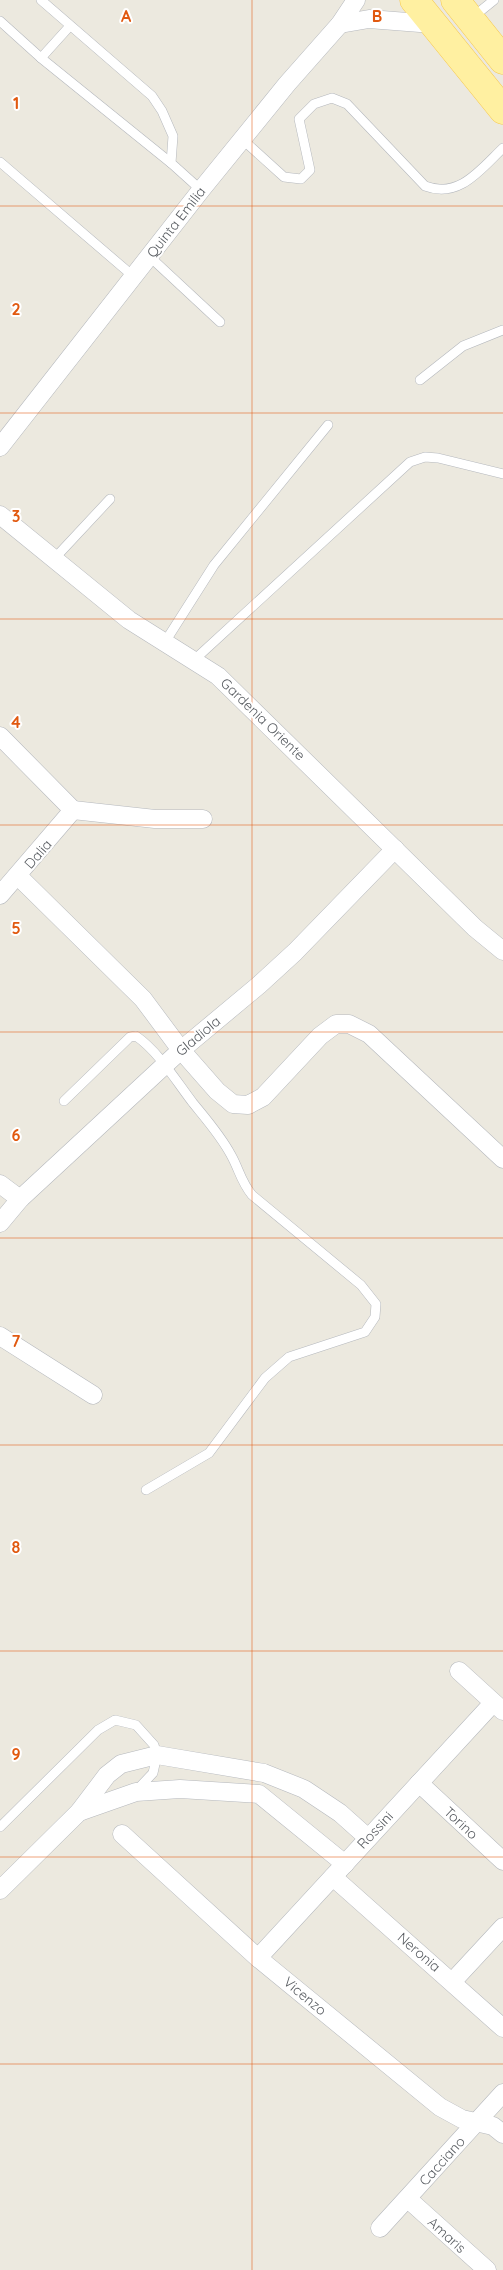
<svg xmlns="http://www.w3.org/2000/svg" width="503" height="2270" font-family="Quicksand,sans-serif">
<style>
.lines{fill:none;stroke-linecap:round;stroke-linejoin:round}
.service-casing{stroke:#b5b8bd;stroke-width:10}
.minor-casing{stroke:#b5b8bd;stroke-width:19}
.primary-casing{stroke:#f7c84d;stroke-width:29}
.service{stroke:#fff;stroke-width:9}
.minor{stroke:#fff;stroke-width:18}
.primary{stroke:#fff0a1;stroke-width:28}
.grid{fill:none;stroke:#e15910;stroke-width:1;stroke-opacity:0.55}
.labels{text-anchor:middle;stroke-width:4;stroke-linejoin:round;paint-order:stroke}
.street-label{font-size:14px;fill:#585c61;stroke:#fff}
.grid-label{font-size:16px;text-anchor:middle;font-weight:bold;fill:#e15910;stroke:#fff;stroke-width:4;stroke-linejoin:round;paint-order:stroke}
</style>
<rect width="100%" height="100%" fill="#ece9df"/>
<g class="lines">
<defs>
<g id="service">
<path d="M 41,0 L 152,96 L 162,111 L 173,136 L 171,163 L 201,190"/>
<path d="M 473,17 L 494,0"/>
<path d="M 0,21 L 41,58"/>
<path d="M 69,27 L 41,58 L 171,163"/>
<path d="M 242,139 L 284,177 L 301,179 L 310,170 L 299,119 L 314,104 L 332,98 L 347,104 L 425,186 C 459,199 480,170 503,148"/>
<path d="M 0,162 L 133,276"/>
<path d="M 149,256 L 220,322"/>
<path d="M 420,380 L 463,346 L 503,330"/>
<path d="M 54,559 L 110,499"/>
<path d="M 165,642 L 214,565 L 328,425"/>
<path d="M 193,661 L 410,462 L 425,457 L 438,458 L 503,474"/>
<path d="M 64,1101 L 130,1037 L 136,1036 C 159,1052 176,1081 193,1103 C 206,1119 221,1136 231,1155 C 239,1169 241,1182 252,1195 L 361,1285 L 376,1304 L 375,1317 L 365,1332 L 289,1357 L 265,1378 L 209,1453 L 146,1490"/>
<path d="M 0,1827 L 98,1730 L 115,1720 L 136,1725 L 154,1745 L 157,1755 L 153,1773 L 136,1791"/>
</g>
<g id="minor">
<path d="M 340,24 L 369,19 L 433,24"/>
<path d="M 0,447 L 201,190 L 287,84 L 340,24 L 356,0"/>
<path d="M 0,515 L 129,620 L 218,676 L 475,928 L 503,951"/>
<path d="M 0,736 L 73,810"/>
<path d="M 73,810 L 155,819 L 203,819"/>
<path d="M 18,876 L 143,999 L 181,1050 L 217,1091 L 233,1104 L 248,1105 L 263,1097 L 320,1036 L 336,1024 L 349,1024 L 369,1034 L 503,1159"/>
<path d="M 0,895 L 73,810"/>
<path d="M 0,1184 L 20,1199"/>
<path d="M 0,1223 L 20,1199 L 181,1050 L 259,985 L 295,952 L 395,849"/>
<path d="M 0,1336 L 93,1395"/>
<path d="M 459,1671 L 503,1711"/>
<path d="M 419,1783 L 503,1861"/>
<path d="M 79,1812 L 136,1792 L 180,1789 L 259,1794 L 345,1864"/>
<path d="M 122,1834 L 258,1958 L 440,2107 L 462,2119 L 493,2126 L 503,2134"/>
<path d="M 333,1877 L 503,2028"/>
<path d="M 0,1890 L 79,1812 L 107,1775 L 121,1764 L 157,1755 L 264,1773 L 304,1789 L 340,1813 L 368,1838"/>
<path d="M 258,1958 L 493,1703"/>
<path d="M 453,1981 L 503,1927"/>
<path d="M 408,2199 L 487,2270"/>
<path d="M 380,2228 L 503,2093"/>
</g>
<g id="primary">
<path d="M 414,0 L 503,110"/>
<path d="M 455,0 L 503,60"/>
</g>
</defs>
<!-- service casing -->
<use href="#service" class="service-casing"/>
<!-- minor casing -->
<use href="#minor" class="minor-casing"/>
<!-- primary casing -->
<use href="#primary" class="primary-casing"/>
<!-- service -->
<use href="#service" class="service"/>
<!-- minor -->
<use href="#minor" class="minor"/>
<!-- primary -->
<use href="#primary" class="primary"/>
</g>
<!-- grid -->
<path class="grid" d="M 252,0 L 252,2270M 0,206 L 503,206M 0,413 L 503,413M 0,619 L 503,619M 0,825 L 503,825M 0,1032 L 503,1032M 0,1238 L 503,1238M 0,1445 L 503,1445M 0,1651 L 503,1651M 0,1857 L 503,1857M 0,2064 L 503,2064"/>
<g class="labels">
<!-- street labels -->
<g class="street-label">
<text transform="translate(176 222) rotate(-52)" y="5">Quinta Emilia</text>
<text transform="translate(263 719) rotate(44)" y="5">Gardenia Oriente</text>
<text transform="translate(38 854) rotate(-49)" y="5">Dalia</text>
<text transform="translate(198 1036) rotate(-40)" y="5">Gladiola</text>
<text transform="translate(461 1823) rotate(43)" y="5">Torino</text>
<text transform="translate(375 1830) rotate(-47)" y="5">Rossini</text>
<text transform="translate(419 1952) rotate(41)" y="5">Neronia</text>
<text transform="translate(305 1996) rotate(40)" y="5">Vicenzo</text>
<text transform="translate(442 2161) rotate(-48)" y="5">Cacciano</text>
<text transform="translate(447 2235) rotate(42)" y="5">Amaris</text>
</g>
</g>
<g class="grid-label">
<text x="126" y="22">A</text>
<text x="377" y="22">B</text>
<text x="16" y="109">1</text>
<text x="16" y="315">2</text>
<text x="16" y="522">3</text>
<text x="16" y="728">4</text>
<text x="16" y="934">5</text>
<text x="16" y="1141">6</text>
<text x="16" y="1347">7</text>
<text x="16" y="1553">8</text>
<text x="16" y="1760">9</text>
</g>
</svg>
